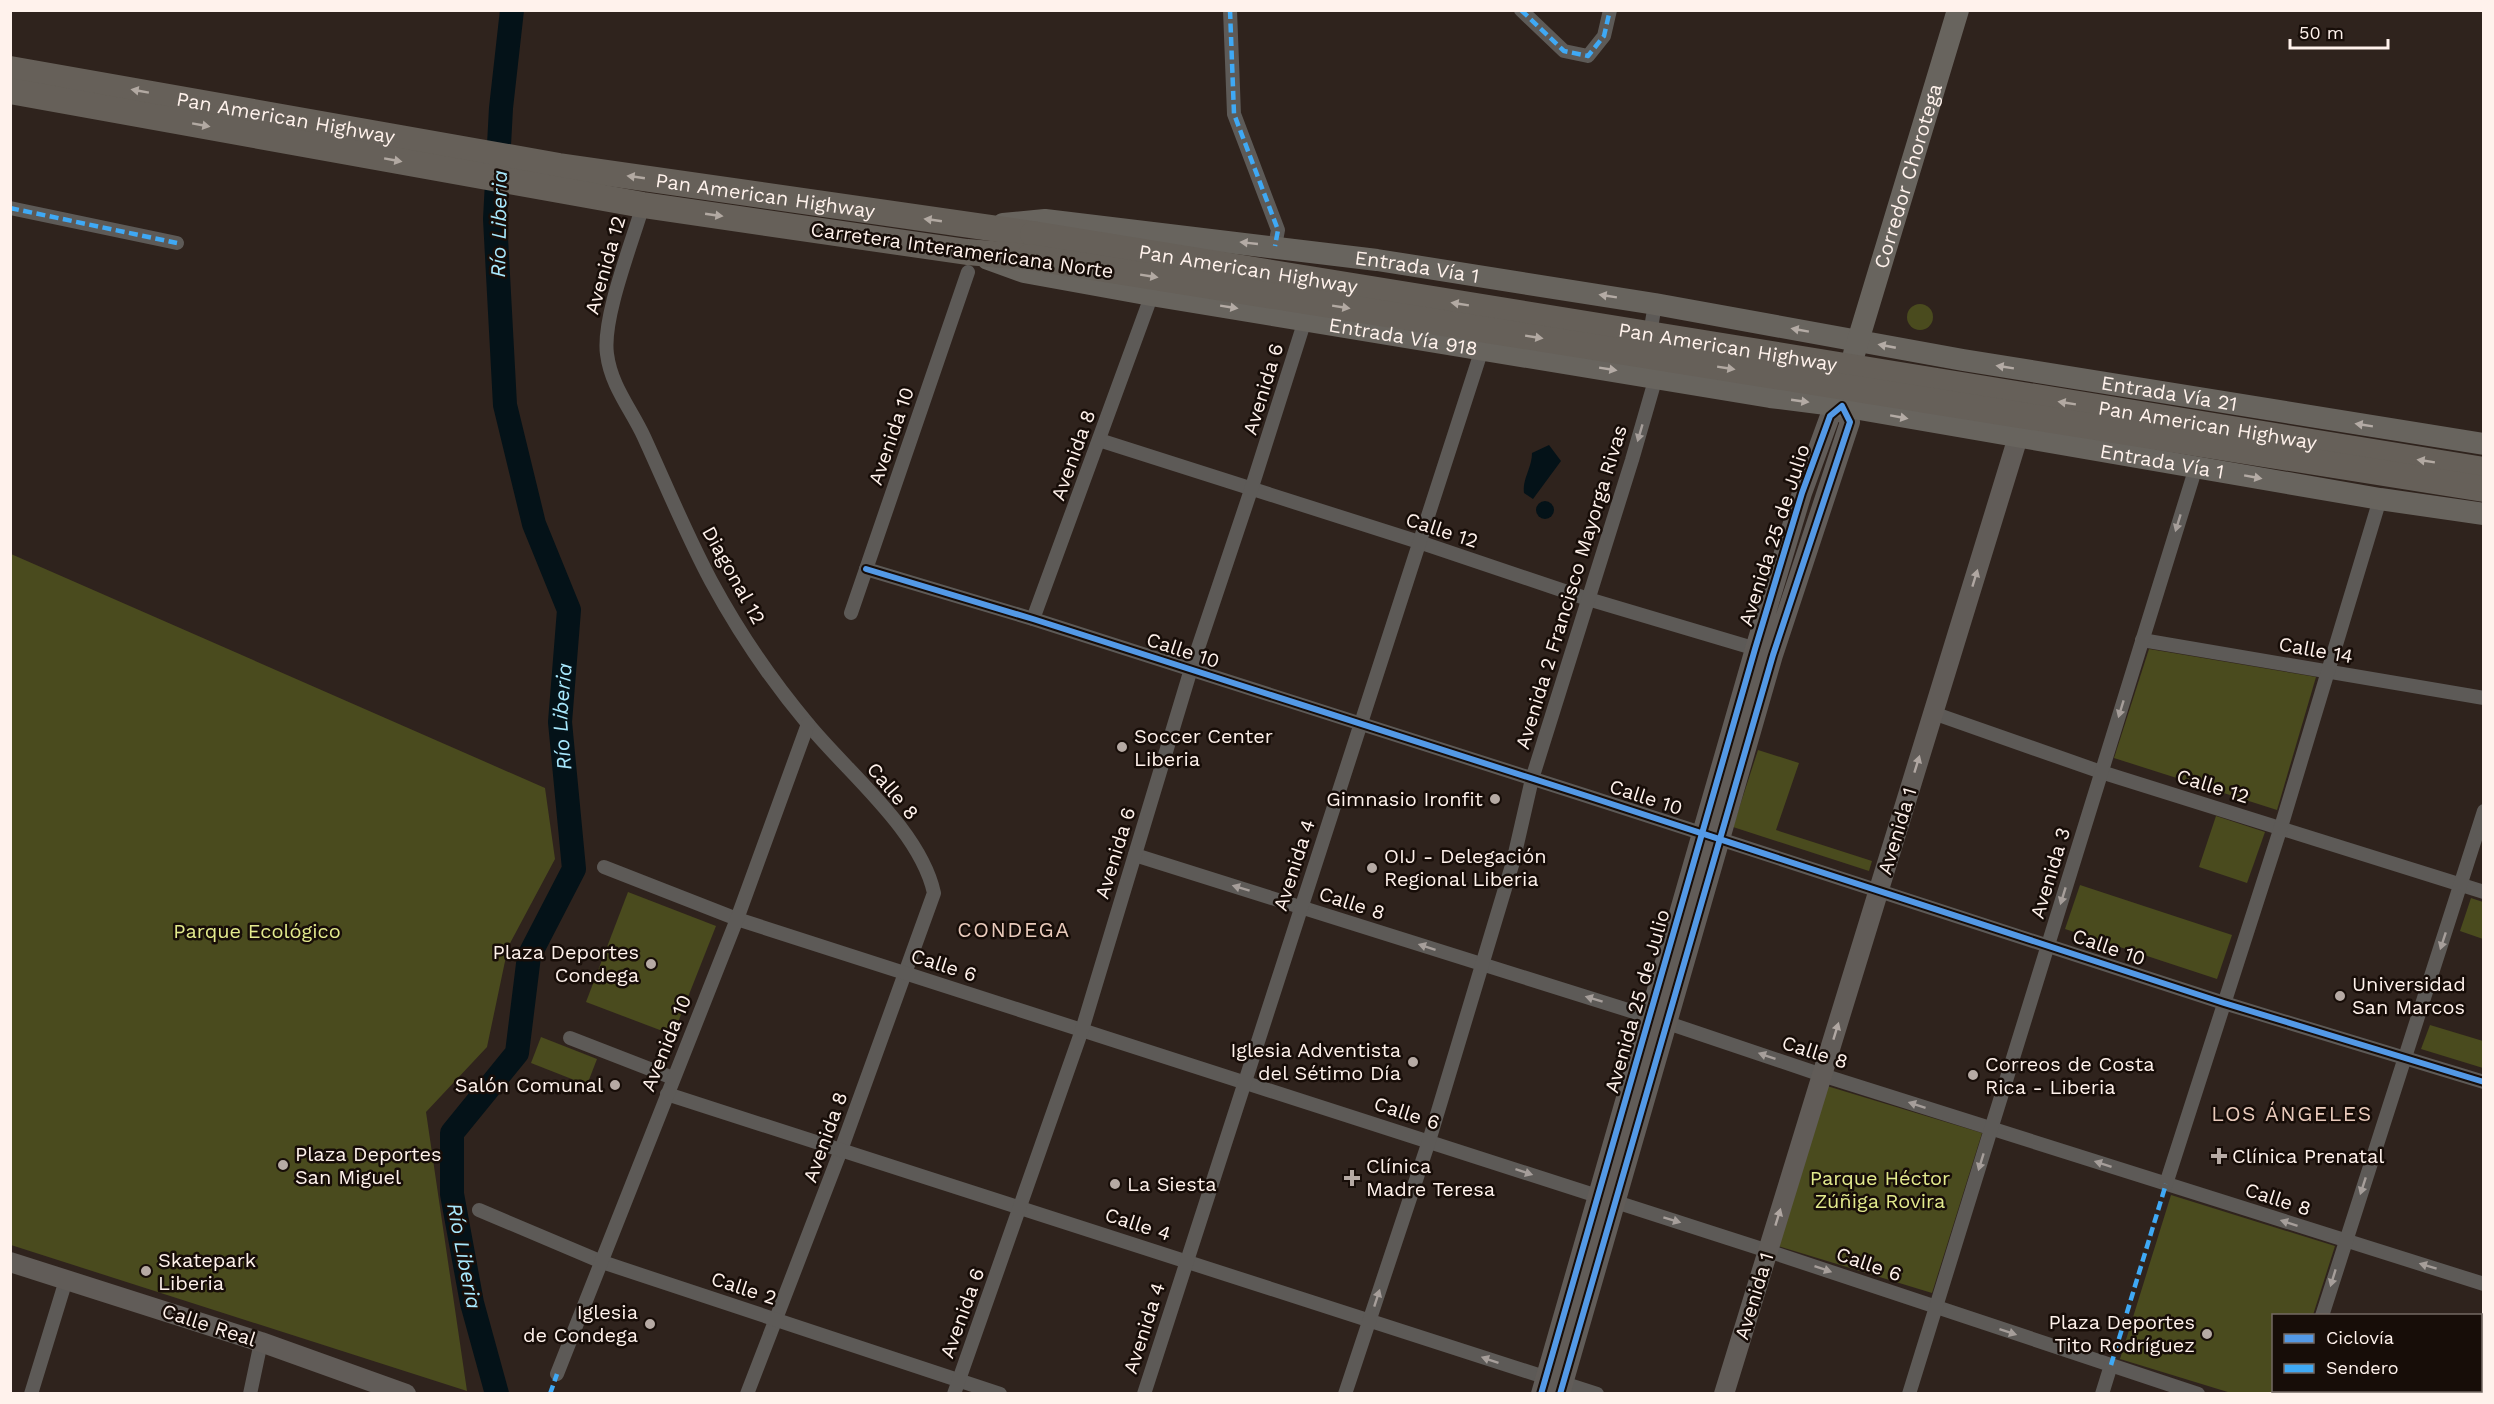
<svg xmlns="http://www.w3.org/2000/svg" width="2494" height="1404" font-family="'Work Sans',sans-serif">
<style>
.green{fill:#4a4b1e}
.water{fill:#041218}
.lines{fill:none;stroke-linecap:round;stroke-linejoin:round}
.river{stroke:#041218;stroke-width:24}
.street{stroke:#5d5a57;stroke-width:14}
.secondary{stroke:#615c58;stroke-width:20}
.primary{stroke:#68645e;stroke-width:22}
.highway{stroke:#666059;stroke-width:26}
.highway-bridge{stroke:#666059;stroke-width:26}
.quiet{stroke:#3fa9f5;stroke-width:4.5;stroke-dasharray:9 4.5;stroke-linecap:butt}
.cycleway-casing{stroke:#170d08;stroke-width:10}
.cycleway{stroke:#5399e6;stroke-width:6}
.oneway{fill:#b2a9a2}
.oneway2{fill:#b4aba5}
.oneway3{fill:#a69e9a}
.oneway4{fill:#b0a7a2}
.poi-dot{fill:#b6aaa4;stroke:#170d08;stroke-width:2}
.labels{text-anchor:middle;stroke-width:5;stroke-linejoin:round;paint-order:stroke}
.street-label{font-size:20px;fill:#fff2ec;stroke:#170d08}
.poi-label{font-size:20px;fill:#fff2ec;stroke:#170d08;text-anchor:start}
.park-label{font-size:20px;fill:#e3ea8d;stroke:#170d08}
.water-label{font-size:21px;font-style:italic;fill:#a8e8fd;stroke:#170d08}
.neighbourhood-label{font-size:21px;letter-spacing:1.5px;fill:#eacbbc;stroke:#170d08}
</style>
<rect width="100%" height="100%" fill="#2f231d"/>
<!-- green -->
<g class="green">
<circle cx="1920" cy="317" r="13"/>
<path d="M 11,554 L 545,788 L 555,859 L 508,947 L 487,1047 L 426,1112 L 467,1391 L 11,1245 Z"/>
<path d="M 2149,649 L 2316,677 L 2277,810 L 2114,758 Z"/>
<path d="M 1758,750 L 1799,763 L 1776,830 L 1872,861 L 1869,871 L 1733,827 Z"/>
<path d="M 2216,816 L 2265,832 L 2247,883 L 2199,867 Z"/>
<path d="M 2080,885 L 2232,935 L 2217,979 L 2065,929 Z"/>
<path d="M 628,892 L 716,926 L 673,1035 L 586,1002 Z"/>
<path d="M 2471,898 L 2483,902 L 2483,939 L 2460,931 Z"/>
<path d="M 2430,1025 L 2483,1041 L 2483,1068 L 2421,1049 Z"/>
<path d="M 541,1037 L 597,1059 L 587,1085 L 531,1063 Z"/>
<path d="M 1827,1086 L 1982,1133 L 1932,1293 L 1778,1246 Z"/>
<path d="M 2171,1195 L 2335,1246 L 2313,1315 L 2274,1316 L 2274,1390 L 2289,1391 L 2289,1393 L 2231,1393 L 2120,1359 Z"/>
</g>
<!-- water -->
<g class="water">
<path d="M 1549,445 L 1561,461 L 1533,499 L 1524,493 C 1522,479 1532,468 1532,453 Z"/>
<circle cx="1545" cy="510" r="9"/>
</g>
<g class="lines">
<!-- river -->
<path class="river" id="s1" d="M 497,1394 L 472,1303 L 452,1194 L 452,1133 L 517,1053 L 529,956 L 574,869 L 560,722 L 569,610 L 534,524 L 505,405 L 495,219 L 501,108 L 512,10"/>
<!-- street -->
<g class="street">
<path d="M 1230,10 L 1234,114 L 1278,230 L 1275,246"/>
<path d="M 1521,10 L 1564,51 L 1588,56 L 1604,36 L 1610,10"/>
<path d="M 643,205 C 632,243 602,318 607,354 C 611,386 631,409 644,437 C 666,485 686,534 711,581 C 738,631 771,680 808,724 C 848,773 920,830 934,893 L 841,1150 L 747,1394"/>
<path d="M 10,208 L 177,243"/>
<path d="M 1649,340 L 1655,304"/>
<path d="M 1099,440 L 1419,542 L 1588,599 L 1763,651"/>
<path d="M 866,569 L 1033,619 L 1590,797 L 2224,1003 L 2484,1082"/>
<path d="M 851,613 L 968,272"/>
<path d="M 1033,619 L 1148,305"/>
<path d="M 2142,640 L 2484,698"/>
<path d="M 1933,713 L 2101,772 L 2484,892"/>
<path d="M 1135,855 L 1650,1017 L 1822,1075 L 2484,1284"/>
<path d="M 604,867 L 737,919 L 1768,1251 L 2198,1394"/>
<path d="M 570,1038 L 673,1078"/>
<path d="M 667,1094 L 1597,1394"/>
<path d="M 2166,1184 L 2281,827 L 2380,499"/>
<path d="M 479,1210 L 602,1262 L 1000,1394"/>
<path d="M 2322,1316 L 2484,811"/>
<path d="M 557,1374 L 737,919 L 808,724"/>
<path d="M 2480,1386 L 2484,1387"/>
<path d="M 31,1394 L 66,1280"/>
<path d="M 250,1394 L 261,1342"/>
<path d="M 954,1394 L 1082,1030 L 1191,669 L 1251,490 L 1305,320"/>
<path d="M 1144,1394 L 1482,349"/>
<path d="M 1345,1394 L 1429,1141 L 1513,862 L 1532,779 L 1632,460 L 1656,377"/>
<path d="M 1909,1394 L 2196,467"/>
<path d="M 2102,1394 L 2111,1365"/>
<path d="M 2299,1394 L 2300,1390"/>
</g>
<!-- secondary -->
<g class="secondary">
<path d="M 10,1262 L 261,1342 L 406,1394"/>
<path d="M 1541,1394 L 1755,649 L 1802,493 L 1830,416 L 1842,406 L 1850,422 L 1773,655 L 1560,1394"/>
<path d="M 1724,1394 L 2022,424"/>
</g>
<!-- primary -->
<g class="primary">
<path id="s2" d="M 1003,224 L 1045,220 L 1377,260 L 1655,304 L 1963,360 L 2484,444"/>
<path id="s3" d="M 988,259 L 1024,272 L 1151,295 L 1770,397 L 1842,406 L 2380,499 L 2484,514"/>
<path id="s4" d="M 1854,354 L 1958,10"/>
</g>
<!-- highway -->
<g class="highway">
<path id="s5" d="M 10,69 L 559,166 L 1033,234"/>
<path d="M 10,91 L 643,205 L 967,252 L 1029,257"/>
</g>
<!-- highway-bridge -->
<g class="highway-bridge">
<path id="s6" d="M 1033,234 L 2484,470"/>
<path d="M 1029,257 L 2484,489"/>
</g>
<!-- quiet -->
<g class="quiet">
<path d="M 1230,10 L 1234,114 L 1278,230 L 1275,246"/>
<path d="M 1521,10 L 1564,51 L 1588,56 L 1604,36 L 1610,10"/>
<path d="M 10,208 L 177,243"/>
<path d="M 2111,1365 L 2166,1184"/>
<path d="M 550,1394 L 557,1374"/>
</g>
<defs>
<g id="cycleway">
<path d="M 866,569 L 1033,619 L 1590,797 L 2224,1003 L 2484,1082"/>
<path d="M 1541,1394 L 1755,649 L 1802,493 L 1830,416 L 1842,406 L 1850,422 L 1773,655 L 1560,1394"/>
</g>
</defs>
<!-- cycleway casing -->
<use href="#cycleway" class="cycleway-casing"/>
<!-- cycleway -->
<use href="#cycleway" class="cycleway"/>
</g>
<!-- one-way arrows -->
<defs><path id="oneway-solid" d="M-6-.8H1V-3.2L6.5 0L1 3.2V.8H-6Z" transform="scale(1.5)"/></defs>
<g class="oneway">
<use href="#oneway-solid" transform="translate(140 91) rotate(-170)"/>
<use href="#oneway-solid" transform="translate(201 125) rotate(10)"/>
<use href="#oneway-solid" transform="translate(393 160) rotate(10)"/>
<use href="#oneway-solid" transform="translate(636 177) rotate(-172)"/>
<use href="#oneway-solid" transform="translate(714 215) rotate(8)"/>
<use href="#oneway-solid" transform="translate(933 220) rotate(-172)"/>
<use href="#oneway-solid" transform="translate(1149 276) rotate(9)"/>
<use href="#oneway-solid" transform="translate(1460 304) rotate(-171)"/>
<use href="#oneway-solid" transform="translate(1341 307) rotate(9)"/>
<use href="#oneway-solid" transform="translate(1534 337) rotate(9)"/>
<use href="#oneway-solid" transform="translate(1726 368) rotate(9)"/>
<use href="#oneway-solid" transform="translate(2067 403) rotate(-171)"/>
<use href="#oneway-solid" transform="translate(2426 461) rotate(-171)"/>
</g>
<g class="oneway2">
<use href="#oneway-solid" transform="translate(1249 243) rotate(-174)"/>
<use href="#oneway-solid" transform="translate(1608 296) rotate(-171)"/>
<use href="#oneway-solid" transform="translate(1229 307) rotate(9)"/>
<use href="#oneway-solid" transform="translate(1800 330) rotate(-170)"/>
<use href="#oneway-solid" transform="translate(1887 346) rotate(-169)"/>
<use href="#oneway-solid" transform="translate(2005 367) rotate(-171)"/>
<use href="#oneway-solid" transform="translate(1608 369) rotate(9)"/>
<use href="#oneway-solid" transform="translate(1800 401) rotate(8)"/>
<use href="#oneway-solid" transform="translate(1899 417) rotate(10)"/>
<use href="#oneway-solid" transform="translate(2364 425) rotate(-171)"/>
<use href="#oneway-solid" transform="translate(2253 477) rotate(10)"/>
</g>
<g class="oneway3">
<use href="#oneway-solid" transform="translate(1640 433) rotate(106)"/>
<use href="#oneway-solid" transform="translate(2178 523) rotate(107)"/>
<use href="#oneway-solid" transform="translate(2121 709) rotate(107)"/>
<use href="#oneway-solid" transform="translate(1241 888) rotate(-163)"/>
<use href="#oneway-solid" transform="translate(2063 896) rotate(107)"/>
<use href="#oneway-solid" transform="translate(2443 941) rotate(108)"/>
<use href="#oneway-solid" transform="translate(1427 947) rotate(-162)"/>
<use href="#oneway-solid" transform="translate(1594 999) rotate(-163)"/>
<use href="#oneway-solid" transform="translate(1767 1056) rotate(-161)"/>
<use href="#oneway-solid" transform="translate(1917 1105) rotate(-162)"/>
<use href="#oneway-solid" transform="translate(1981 1162) rotate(107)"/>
<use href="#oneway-solid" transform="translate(2103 1164) rotate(-162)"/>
<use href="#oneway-solid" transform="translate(1524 1172) rotate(18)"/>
<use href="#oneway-solid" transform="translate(2363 1186) rotate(108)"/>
<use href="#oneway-solid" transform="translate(1672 1220) rotate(17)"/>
<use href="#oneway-solid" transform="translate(2289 1223) rotate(-162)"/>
<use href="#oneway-solid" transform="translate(2428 1266) rotate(-163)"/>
<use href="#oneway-solid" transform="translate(1823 1269) rotate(19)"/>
<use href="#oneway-solid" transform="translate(2333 1278) rotate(107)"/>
<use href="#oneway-solid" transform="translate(1377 1298) rotate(-72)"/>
<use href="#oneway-solid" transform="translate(2008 1332) rotate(18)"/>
<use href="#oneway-solid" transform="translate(1490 1360) rotate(-161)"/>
</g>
<g class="oneway4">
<use href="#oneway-solid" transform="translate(1975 578) rotate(-73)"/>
<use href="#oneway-solid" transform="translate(1917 764) rotate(-73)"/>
<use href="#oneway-solid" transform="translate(1836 1031) rotate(-73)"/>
<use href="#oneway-solid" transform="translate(1778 1217) rotate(-73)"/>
</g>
<!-- markers -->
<g class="poi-dot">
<circle cx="1122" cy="747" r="6"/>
<circle cx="1495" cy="799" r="6"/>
<circle cx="1372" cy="868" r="6"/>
<circle cx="651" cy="964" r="6"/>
<circle cx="2340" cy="996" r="6"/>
<circle cx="1413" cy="1062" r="6"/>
<circle cx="1973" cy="1075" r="6"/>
<circle cx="615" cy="1085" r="6"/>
<path d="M2216 1147h6v6h6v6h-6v6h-6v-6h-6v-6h6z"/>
<circle cx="283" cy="1165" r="6"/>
<path d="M1349 1169h6v6h6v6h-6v6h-6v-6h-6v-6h6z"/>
<circle cx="1115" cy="1184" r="6"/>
<circle cx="146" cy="1271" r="6"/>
<circle cx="650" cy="1324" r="6"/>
<circle cx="2207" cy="1334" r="6"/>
</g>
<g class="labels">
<!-- street labels -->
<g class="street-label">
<text dy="7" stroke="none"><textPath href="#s5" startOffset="280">Pan American Highway</textPath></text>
<text dy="7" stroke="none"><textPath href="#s4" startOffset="186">Corredor Chorotega</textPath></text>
<text dy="7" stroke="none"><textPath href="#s5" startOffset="766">Pan American Highway</textPath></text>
<text transform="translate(962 250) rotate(8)" y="7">Carretera Interamericana Norte</text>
<text transform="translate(605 265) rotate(-74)" y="7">Avenida 12</text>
<text dy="7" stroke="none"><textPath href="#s2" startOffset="417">Entrada Vía 1</textPath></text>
<text dy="7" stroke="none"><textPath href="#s6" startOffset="218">Pan American Highway</textPath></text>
<text dy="7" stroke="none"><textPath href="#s3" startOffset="423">Entrada Vía 918</textPath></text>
<text dy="7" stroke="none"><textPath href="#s6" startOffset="704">Pan American Highway</textPath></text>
<text transform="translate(1263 389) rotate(-73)" y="7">Avenida 6</text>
<text dy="7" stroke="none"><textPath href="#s2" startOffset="1180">Entrada Vía 21</textPath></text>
<text dy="7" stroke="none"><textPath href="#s6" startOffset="1190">Pan American Highway</textPath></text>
<text transform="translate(891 436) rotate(-71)" y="7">Avenida 10</text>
<text transform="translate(1073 455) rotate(-70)" y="7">Avenida 8</text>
<text dy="7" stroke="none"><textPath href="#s3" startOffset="1192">Entrada Vía 1</textPath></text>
<text transform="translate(1442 530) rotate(18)" y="7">Calle 12</text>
<text transform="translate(1774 535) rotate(-72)" y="7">Avenida 25 de Julio</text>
<text transform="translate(734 575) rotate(61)" y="7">Diagonal 12</text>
<text transform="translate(1571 587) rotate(-73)" y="7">Avenida 2 Francisco Mayorga Rivas</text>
<text transform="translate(1183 650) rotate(18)" y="7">Calle 10</text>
<text transform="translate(2316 650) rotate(10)" y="7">Calle 14</text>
<text transform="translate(2213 786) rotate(17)" y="7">Calle 12</text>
<text transform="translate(893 791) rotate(50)" y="7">Calle 8</text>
<text transform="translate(1646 797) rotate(18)" y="7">Calle 10</text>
<text transform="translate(1897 831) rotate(-73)" y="7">Avenida 1</text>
<text transform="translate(1115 853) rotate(-73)" y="7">Avenida 6</text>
<text transform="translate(1294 865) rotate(-72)" y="7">Avenida 4</text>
<text transform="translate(2050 873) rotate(-73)" y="7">Avenida 3</text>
<text transform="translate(1352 903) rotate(18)" y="7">Calle 8</text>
<text transform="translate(2109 947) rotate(19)" y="7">Calle 10</text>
<text transform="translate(944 965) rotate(18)" y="7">Calle 6</text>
<text transform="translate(1637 1001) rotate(-74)" y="7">Avenida 25 de Julio</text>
<text transform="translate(666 1043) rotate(-68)" y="7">Avenida 10</text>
<text transform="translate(1815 1052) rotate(18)" y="7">Calle 8</text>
<text transform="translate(1407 1113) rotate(18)" y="7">Calle 6</text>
<text transform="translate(825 1137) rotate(-70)" y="7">Avenida 8</text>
<text transform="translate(2278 1199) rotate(18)" y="7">Calle 8</text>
<text transform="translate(1138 1224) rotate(18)" y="7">Calle 4</text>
<text transform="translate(1869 1264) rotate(19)" y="7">Calle 6</text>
<text transform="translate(744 1288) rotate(18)" y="7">Calle 2</text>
<text transform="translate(1754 1296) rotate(-73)" y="7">Avenida 1</text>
<text transform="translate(962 1313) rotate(-70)" y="7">Avenida 6</text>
<text transform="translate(209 1325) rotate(18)" y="7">Calle Real</text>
<text transform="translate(1144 1328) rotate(-72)" y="7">Avenida 4</text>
</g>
<!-- poi labels -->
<g class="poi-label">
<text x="1134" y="743">Soccer Center<tspan x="1134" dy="23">Liberia</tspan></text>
<text x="1483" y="806" text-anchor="end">Gimnasio Ironfit</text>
<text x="1384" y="863">OIJ - Delegación<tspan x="1384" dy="23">Regional Liberia</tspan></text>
<text x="639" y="959" text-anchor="end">Plaza Deportes<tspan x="639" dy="23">Condega</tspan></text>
<text x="2352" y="991">Universidad<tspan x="2352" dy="23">San Marcos</tspan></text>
<text x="1401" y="1057" text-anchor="end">Iglesia Adventista<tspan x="1401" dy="23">del Sétimo Día</tspan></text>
<text x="1985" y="1071">Correos de Costa<tspan x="1985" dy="23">Rica - Liberia</tspan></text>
<text x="603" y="1092" text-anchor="end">Salón Comunal</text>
<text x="295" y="1161">Plaza Deportes<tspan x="295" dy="23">San Miguel</tspan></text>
<text x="2232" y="1163">Clínica Prenatal</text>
<text x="1366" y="1173">Clínica<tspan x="1366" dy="23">Madre Teresa</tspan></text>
<text x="1127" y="1191">La Siesta</text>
<text x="158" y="1267">Skatepark<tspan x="158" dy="23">Liberia</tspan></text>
<text x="638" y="1319" text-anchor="end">Iglesia<tspan x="638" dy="23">de Condega</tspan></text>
<text x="2195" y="1329" text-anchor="end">Plaza Deportes<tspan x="2195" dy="23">Tito Rodríguez</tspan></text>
</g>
<!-- park labels -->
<g class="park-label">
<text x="257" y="938">Parque Ecológico</text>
<text x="1880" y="1185">Parque Héctor<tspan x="1880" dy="23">Zúñiga Rovira</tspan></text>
</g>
<!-- water labels -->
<g class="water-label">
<text transform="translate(499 224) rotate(-89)" y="7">Río Liberia</text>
<text dy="7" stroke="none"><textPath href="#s1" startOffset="718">Río Liberia</textPath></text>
<text transform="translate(464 1256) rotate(79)" y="7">Río Liberia</text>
</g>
<!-- neighbourhood labels -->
<g class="neighbourhood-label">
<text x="1014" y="937">CONDEGA</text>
<text x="2292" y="1121">LOS ÁNGELES</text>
</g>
</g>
<!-- border -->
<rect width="2494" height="1404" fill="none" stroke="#fff2ec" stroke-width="24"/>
<!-- legend -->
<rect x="2272" y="1314" width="210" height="78" fill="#170d08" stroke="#746963" stroke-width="1.5"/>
<rect x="2284" y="1334" width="30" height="9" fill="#5399e6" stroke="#746963" stroke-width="1.5"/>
<text x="2326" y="1344" font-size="18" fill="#fff2ec">Ciclovía</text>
<rect x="2284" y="1364" width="30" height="9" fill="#3fa9f5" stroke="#746963" stroke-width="1.5"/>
<text x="2326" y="1374" font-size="18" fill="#fff2ec">Sendero</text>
<!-- scale -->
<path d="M2290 39v9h98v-9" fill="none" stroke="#fff2ec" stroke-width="3"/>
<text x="2299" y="39" font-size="18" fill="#fff2ec" stroke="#170d08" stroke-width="4.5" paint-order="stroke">50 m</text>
</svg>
